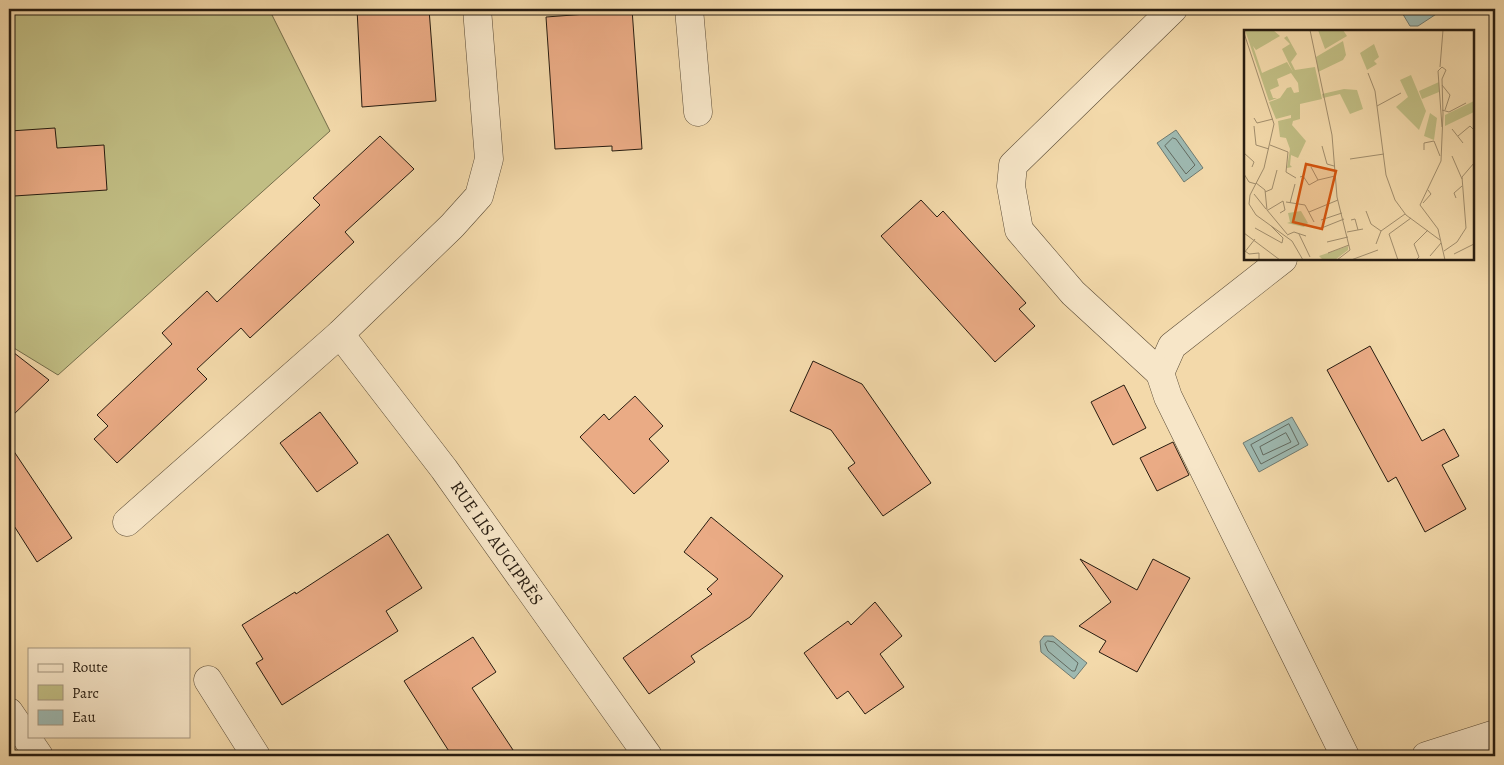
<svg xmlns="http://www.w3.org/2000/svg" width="1504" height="765" font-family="Alegreya,serif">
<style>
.green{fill:#c1be84;stroke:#746d4a}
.water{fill:#9eb9b1;stroke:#6e7a71}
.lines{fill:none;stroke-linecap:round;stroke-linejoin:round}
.shore{stroke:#626a60;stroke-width:1}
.building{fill:#eaab85;stroke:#271c10}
.minor-casing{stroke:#5a4b36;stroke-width:29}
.minor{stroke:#f7e6c8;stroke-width:28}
.labels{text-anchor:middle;stroke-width:4.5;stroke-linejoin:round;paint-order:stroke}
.street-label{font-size:18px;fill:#271c10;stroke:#f7e6c8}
.inset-road{fill:none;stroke:#a18d6c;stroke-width:1}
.view{fill:#d5530c;fill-opacity:0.15;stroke:#d5530c;stroke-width:2.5}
.inset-edge{fill:none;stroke:#271c10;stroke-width:2.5}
</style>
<rect width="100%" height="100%" fill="#f3d9aa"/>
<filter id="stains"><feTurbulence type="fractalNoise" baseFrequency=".004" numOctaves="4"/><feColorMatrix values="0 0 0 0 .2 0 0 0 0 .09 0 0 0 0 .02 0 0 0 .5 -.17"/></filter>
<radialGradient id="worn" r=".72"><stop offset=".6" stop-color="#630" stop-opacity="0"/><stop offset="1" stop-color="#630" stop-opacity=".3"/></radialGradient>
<!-- green -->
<path class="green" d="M 9,9 L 269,9 L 330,131 L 58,375 L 9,345 Z"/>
<!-- water -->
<g class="water">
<path d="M 1402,9 L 1444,9 L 1418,26 L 1410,26 L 1401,11 Z"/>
<path d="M 1176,130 L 1203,168 L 1184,182 L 1157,143 Z"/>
<path d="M 1292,417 L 1308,445 L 1259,472 L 1243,443 Z"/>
<path d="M 1044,636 L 1053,636 L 1087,663 L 1074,679 L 1041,652 L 1040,641 Z"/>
</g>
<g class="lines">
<!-- shore -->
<g class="shore">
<path d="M 1173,138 L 1176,139 L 1195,165 L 1186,174 L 1165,146 Z"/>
<path d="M 1289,424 L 1299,444 L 1261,464 L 1251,445 Z"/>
<path d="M 1286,433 L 1291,442 L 1263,455 L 1260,447 Z"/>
<path d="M 1048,641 L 1054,642 L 1078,663 L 1075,671 L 1072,671 L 1048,651 L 1045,644 Z"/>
</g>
</g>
<!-- building -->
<g class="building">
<path d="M 357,9 L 429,9 L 436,101 L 362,107 Z"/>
<path d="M 599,9 L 632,9 L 642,149 L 612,151 L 612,146 L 555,149 L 546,17 L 600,13 Z"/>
<path d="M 55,128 L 57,148 L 104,145 L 107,190 L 14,196 L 10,131 Z"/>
<path d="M 380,136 L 414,169 L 345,232 L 354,242 L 250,338 L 241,328 L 197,369 L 207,379 L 117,463 L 94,439 L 108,426 L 97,415 L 172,344 L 162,333 L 207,291 L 217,302 L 320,205 L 313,198 Z"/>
<path d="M 921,200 L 937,217 L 943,211 L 1026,303 L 1019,309 L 1035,326 L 995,362 L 881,236 Z"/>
<path d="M 1370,346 L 1422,441 L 1444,429 L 1459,456 L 1442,465 L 1466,509 L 1425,532 L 1396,477 L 1388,482 L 1327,370 Z"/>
<path d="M 9,349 L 49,380 L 9,419 Z"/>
<path d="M 813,361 L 862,384 L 931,483 L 883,516 L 848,468 L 855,463 L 831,430 L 790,411 Z"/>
<path d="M 1124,385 L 1146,428 L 1113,445 L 1091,402 Z"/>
<path d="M 635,396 L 663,426 L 649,439 L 669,461 L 634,494 L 580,437 L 604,414 L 609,420 Z"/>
<path d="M 320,412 L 358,463 L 317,492 L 280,443 Z"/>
<path d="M 1173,442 L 1189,475 L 1157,491 L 1140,458 Z"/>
<path d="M 9,444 L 72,538 L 37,562 L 9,518 Z"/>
<path d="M 711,517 L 783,576 L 750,617 L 691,656 L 695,662 L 649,694 L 623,658 L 712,594 L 707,589 L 718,579 L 684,552 Z"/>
<path d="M 388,534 L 422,588 L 386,611 L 398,631 L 282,705 L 256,663 L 263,659 L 242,625 L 295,592 L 296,594 Z"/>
<path d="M 1080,559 L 1137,590 L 1153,559 L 1190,578 L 1137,672 L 1099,652 L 1106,641 L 1079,626 L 1111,602 Z"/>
<path d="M 875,602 L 902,636 L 880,654 L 904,687 L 865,714 L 848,691 L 837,699 L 804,653 L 848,621 L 851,625 Z"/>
<path d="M 473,637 L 496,672 L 472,688 L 517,756 L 452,756 L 404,681 Z"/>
</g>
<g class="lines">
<defs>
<g id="minor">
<path d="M 689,9 L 698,112"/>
<path d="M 1283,259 L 1172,346 L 1160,373 L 1168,397 L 1345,756"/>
<path d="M 340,334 L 444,469 L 648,756"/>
<path d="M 1160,373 L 1073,293 L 1019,230 L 1011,186 L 1013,165 L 1173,9"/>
<path d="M 127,522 L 340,334 L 452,226 L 479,196 L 489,159 L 477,9"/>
<path d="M 208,680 L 256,756"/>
<path d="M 9,712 L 39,756"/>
<path d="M 1426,756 L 1495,734"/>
</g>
</defs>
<!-- minor casing -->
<use href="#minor" class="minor-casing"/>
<!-- minor -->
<use href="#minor" class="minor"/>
</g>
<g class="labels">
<!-- street labels -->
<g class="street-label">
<text transform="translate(497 543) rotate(55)" y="6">RUE LIS AUCIPRÈS</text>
</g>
</g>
<!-- overview -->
<g transform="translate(1244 30)">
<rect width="230" height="230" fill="#f3d9aa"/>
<path d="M 1,0 L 29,0 L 36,6 L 12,20 L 9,16 L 18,43 L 43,32 L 49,42 L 38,19 L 46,14 L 40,8 L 43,6 L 53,24 L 47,32 L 51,40 L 71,37 L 78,69 L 56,74 L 56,89 L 49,91 L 48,95 L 62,111 L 54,128 L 47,125 L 46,135 L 48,137 L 43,138 L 46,119 L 42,108 L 36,107 L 34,91 L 47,88 L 47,85 L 32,89 L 25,72 L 36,68 L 43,58 L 47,57 L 50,63 L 55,62 L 54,53 L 47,43 L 33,49 L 35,56 L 26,60 L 29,68 L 33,68 L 25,71 ZM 74,0 L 99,0 L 103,6 L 81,19 ZM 99,11 L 102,25 L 99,30 L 74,42 L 72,27 ZM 130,14 L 135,27 L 130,31 L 133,34 L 123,40 L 116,23 ZM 167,45 L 182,81 L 175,100 L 152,77 L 164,67 L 156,50 ZM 195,52 L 195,62 L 178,69 L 175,61 ZM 100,59 L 113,60 L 119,79 L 106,84 L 96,64 L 79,68 L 78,64 ZM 230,71 L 230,82 L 201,96 L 201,85 ZM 186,83 L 193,88 L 190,110 L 180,106 ZM 57,181 L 64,193 L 60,197 L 43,193 L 46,192 L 44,183 ZM 104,216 L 104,220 L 91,230 L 79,230 L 75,226 Z" fill="#c1be84"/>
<path class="inset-road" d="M 66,0 L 88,105 L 93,167 L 106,220 L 93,230M 0,3 L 30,94 L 20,138 L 6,165 L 5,174 L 12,185 L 48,211 L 59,230M 196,37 L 199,0M 124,43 L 131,61 L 142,145 L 151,170 L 162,185 L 196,210M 198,55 L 206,65 L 201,80M 133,76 L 157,63M 198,80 L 205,82 L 222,73M 10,88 L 13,93 L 29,89M 10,96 L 12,115 L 25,119M 198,97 L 194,41 L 198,37 L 202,40 L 198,49 L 199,84 L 197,131 L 176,175 L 194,199 L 201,230M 208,99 L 219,113M 214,106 L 226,96 L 230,100M 26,115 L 44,122 L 42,142 L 52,148M 78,116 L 83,134 L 90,136M 180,120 L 180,113 L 190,111 L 196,126M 0,123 L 10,132 L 8,137M 208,126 L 218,149M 106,129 L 140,124M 67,137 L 74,150 L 91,146M 0,144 L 5,152 L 12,154M 56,147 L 59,146 L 65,155 L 74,150M 12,153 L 21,160 L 23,180 L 43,204M 21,162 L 28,159 L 33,140M 10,164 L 22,179M 212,168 L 210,163 L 218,156M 42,172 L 61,175 L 70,192M 46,173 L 51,154M 179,173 L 187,164 L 184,160M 24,180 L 39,171 L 41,180 L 36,183M 122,181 L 127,194 L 137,201M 65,182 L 94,170M 77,190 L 98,183M 107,190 L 111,189 L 114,200M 11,198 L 38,213 L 39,208 L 27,196M 75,199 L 100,189M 103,202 L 119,199M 0,203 L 36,230M 55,204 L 66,227M 43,205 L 50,202 L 62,206M 83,212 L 104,207M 132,214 L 137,201 L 161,184M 1,221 L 5,224 L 15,223 L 15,230M 200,221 L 213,212 L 222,198 L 218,147 L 230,133M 0,223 L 11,209M 84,223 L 105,215M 210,224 L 230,214M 186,226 L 197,213M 107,230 L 134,220M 154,230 L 145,204 L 167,188M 172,230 L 175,227 L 170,214 L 184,200"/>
<path class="view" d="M 62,134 L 92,141 L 78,199 L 49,192 Z"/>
<rect width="230" height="230" class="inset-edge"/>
</g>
<!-- margin -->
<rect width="1504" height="765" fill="none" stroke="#f3d9aa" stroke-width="30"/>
<rect x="10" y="10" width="1484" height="745" fill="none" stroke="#271c10" stroke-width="2.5"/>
<rect x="15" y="15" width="1474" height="735" fill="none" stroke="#271c10"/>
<!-- legend -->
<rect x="28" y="648" width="162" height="90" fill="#f7e6c8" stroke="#a4957e"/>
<rect x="38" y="664" width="25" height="8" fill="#f7e6c8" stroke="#a4957e"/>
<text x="72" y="672" font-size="15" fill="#271c10">Route</text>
<rect x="38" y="685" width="25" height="15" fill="#c1be84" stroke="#a4957e"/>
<text x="72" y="698" font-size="15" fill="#271c10">Parc</text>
<rect x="38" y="710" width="25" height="15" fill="#9eb9b1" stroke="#a4957e"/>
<text x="72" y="722" font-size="15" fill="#271c10">Eau</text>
<rect width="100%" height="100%" filter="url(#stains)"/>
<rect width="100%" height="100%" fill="url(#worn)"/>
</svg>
